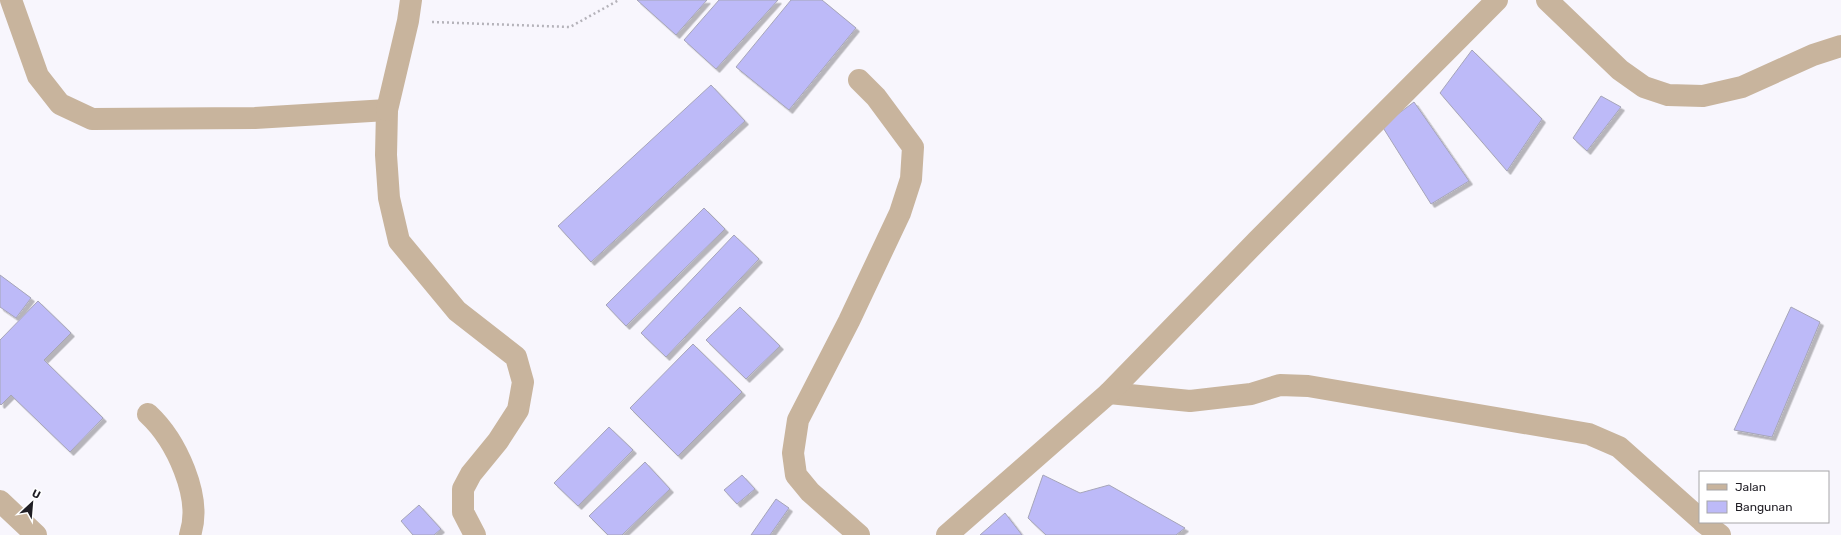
<svg xmlns="http://www.w3.org/2000/svg" width="1841" height="535" font-family="Rubik,sans-serif">
<style>
.building{fill:#bdbaf8;stroke:#a6a5b8;filter:url(#shadow)}
.lines{fill:none;stroke-linecap:round;stroke-linejoin:round}
.path{stroke:#b5b3ba;stroke-width:2.5;stroke-dasharray:2 3;stroke-linecap:butt}
.street{stroke:#c8b49d;stroke-width:22}
</style>
<defs>
<filter id="shadow"><feDropShadow dx="3.5" dy="3.5" stdDeviation="0" flood-color="#0004"/></filter>
</defs>
<rect width="100%" height="100%" fill="#f8f6fd"/>
<!-- building -->
<g class="building">
<path d="M 637,0 L 707,0 L 676,35 Z"/>
<path d="M 719,0 L 778,0 L 716,69 L 684,40 Z"/>
<path d="M 791,0 L 822,0 L 856,28 L 789,110 L 736,67 Z"/>
<path d="M 1472,50 L 1542,119 L 1507,171 L 1440,93 Z"/>
<path d="M 711,85 L 745,121 L 591,262 L 558,226 Z"/>
<path d="M 1601,96 L 1621,107 L 1587,151 L 1573,138 Z"/>
<path d="M 1414,102 L 1469,181 L 1431,204 L 1382,126 Z"/>
<path d="M 704,208 L 725,229 L 626,326 L 606,305 Z"/>
<path d="M 734,235 L 759,259 L 666,357 L 641,333 Z"/>
<path d="M 0,275 L 31,298 L 16,318 L 0,307 Z"/>
<path d="M 38,301 L 71,333 L 44,360 L 103,418 L 70,452 L 11,395 L 1,405 L 0,404 L 0,340 Z"/>
<path d="M 740,307 L 780,346 L 746,379 L 706,340 Z"/>
<path d="M 1791,307 L 1820,322 L 1772,437 L 1734,430 Z"/>
<path d="M 693,344 L 742,392 L 678,456 L 630,408 Z"/>
<path d="M 609,427 L 633,450 L 578,506 L 554,483 Z"/>
<path d="M 645,462 L 670,489 L 622,535 L 608,535 L 589,516 Z"/>
<path d="M 742,475 L 755,489 L 737,504 L 724,490 Z"/>
<path d="M 1043,475 L 1080,493 L 1109,485 L 1185,528 L 1176,535 L 1046,535 L 1028,518 Z"/>
<path d="M 776,499 L 789,508 L 770,535 L 751,535 Z"/>
<path d="M 419,505 L 441,529 L 434,535 L 413,535 L 401,521 Z"/>
<path d="M 1005,513 L 1022,535 L 980,535 Z"/>
</g>
<g class="lines">
<!-- path -->
<path class="path" d="M 432,22 L 570,27 L 619,0"/>
<!-- street -->
<g class="street">
<path d="M 11,0 L 38,76 L 60,104 L 92,119 L 255,118 L 387,110 L 386,155 L 389,198 L 399,241 L 457,311 L 516,357 L 523,382 L 518,410 L 498,441 L 471,474 L 463,489 L 463,512 L 475,535"/>
<path d="M 1547,0 L 1620,70 L 1644,87 L 1668,95 L 1703,96 L 1742,87 L 1813,55 L 1841,46"/>
<path d="M 387,110 L 408,21 L 411,0"/>
<path d="M 1109,393 L 1190,401 L 1251,394 L 1280,385 L 1308,386 L 1589,434 L 1619,447 L 1700,519"/>
<path d="M 148,414 C 176,440 203,497 190,535"/>
<path d="M 0,501 L 36,535"/>
<path d="M 1703,522 L 1720,535"/>
<path d="M 859,535 L 810,492 L 796,475 L 793,453 L 798,420 L 849,321 L 900,213 L 911,179 L 913,147 L 876,97 L 859,80"/>
<path d="M 947,535 L 1109,393 L 1257,241 L 1497,0"/>
</g>
</g>
<!-- legend -->
<rect x="1699" y="471" width="130" height="52" fill="#ffffff" stroke="#a6a5a8"/>
<rect x="1707" y="484" width="20" height="6" fill="#c8b49d" stroke="#a6a5a8"/>
<text x="1735" y="491" font-size="12" fill="#201e25">Jalan</text>
<rect x="1707" y="501" width="20" height="12" fill="#bdbaf8" stroke="#a6a5a8"/>
<text x="1735" y="511" font-size="12" fill="#201e25">Bangunan</text>
<!-- north arrow -->
<g transform="translate(32 503) rotate(26)" stroke="#ffffff" stroke-width="3" paint-order="stroke">
<path d="M0-3L7 15L0 10L-7 15Z" fill="#201e25"/>
<text y="-6" font-size="11" font-weight="bold" text-anchor="middle" fill="#201e25">U</text>
</g>
</svg>
